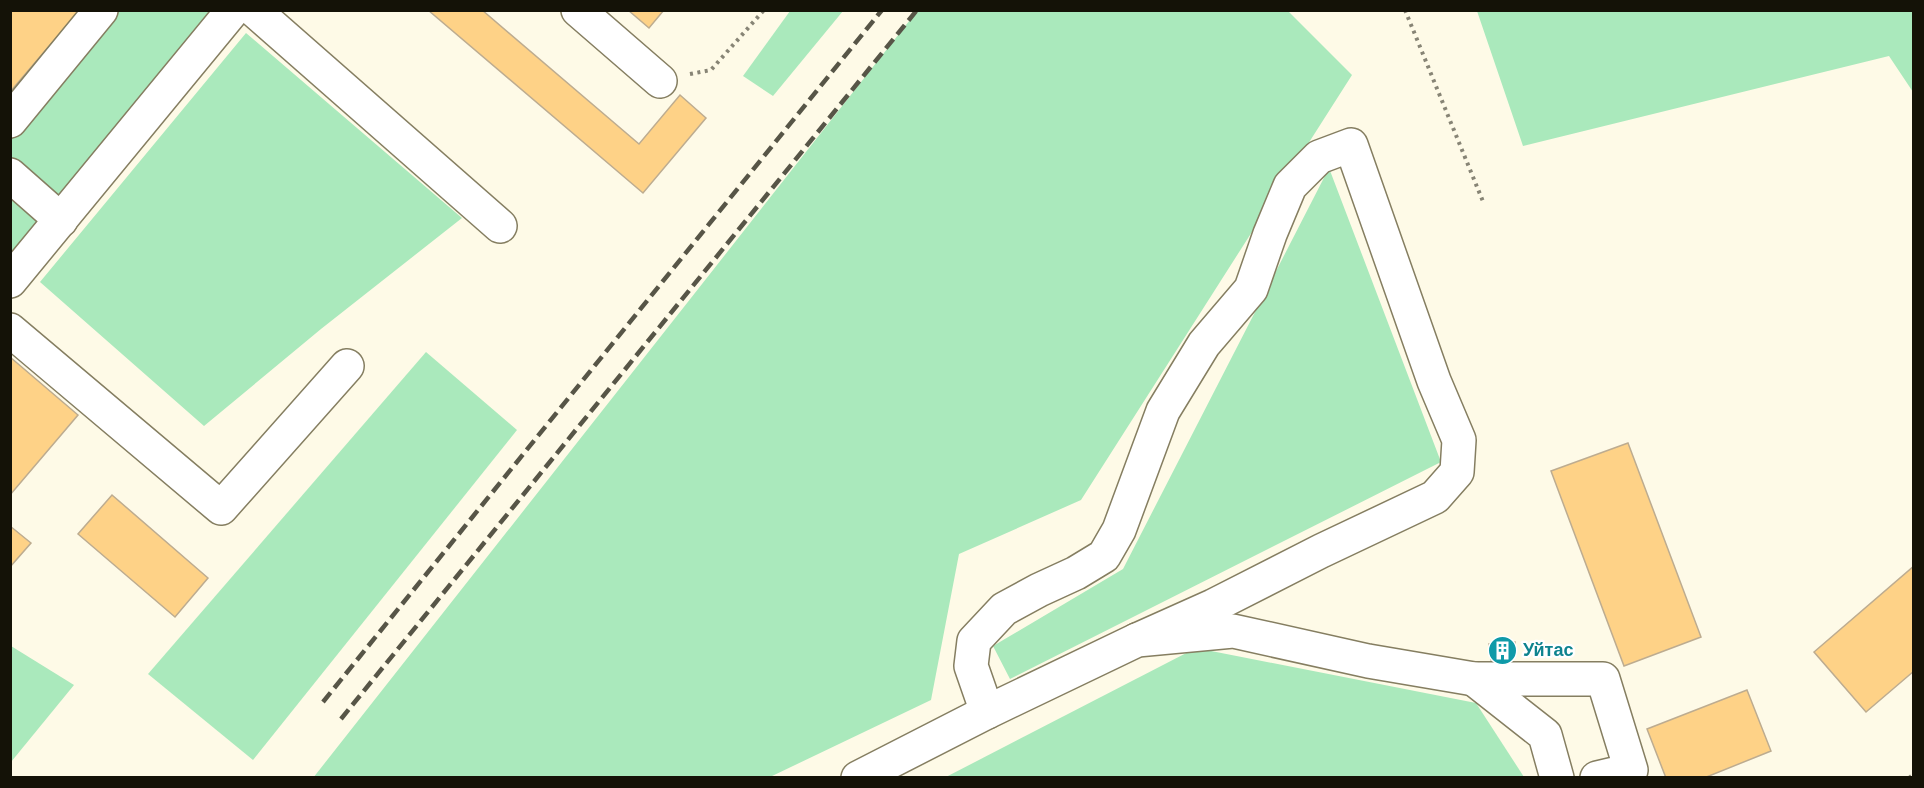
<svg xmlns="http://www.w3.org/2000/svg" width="1924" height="788" font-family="Barlow,sans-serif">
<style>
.green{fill:#aae9bc}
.building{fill:#fed287;stroke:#bdac90;stroke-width:1.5}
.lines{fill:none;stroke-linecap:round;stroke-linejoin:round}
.minor-casing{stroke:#857e61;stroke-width:36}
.path{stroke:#878475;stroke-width:4;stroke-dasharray:3 4.5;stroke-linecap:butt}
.minor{stroke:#fff;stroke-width:33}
.rail{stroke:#575547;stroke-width:4.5;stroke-dasharray:12 6;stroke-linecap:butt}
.labels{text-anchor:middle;stroke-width:4.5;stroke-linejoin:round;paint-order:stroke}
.culture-label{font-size:18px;font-weight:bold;fill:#0d838f;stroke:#fff;text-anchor:start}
</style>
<rect width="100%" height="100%" fill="#fefae7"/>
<!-- green -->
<g class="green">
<path d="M 114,11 L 219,11 L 63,202 L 11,157 L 11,139 Z"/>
<path d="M 790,11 L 843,11 L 773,96 L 743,76 Z"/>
<path d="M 917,11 L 1288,11 L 1352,75 L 1081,500 L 959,554 L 931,700 L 770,777 L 313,778 Z"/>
<path d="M 1477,11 L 1913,11 L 1913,92 L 1889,56 L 1523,146 Z"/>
<path d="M 246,33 L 462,218 L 321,329 L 204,426 L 40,282 Z"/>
<path d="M 1329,168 L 1441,462 L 1010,679 L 993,646 L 1123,569 Z"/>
<path d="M 11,194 L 42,221 L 11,257 Z"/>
<path d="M 426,352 L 517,430 L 253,760 L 148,674 Z"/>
<path d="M 11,646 L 74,685 L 11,762 Z"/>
<path d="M 1196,648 L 1476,703 L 1524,777 L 944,778 Z"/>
</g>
<!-- building -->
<g class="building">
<path d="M 10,10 L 80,10 L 10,92 Z"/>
<path d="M 428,10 L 482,10 L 639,144 L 680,95 L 706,118 L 643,193 Z"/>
<path d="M 628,10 L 664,10 L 649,28 Z"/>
<path d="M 10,357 L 78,415 L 10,495 Z"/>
<path d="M 1628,443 L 1701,637 L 1624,666 L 1551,471 Z"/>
<path d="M 112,495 L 208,578 L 175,617 L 78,534 Z"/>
<path d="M 10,526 L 31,543 L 10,567 Z"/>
<path d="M 1914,566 L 1914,671 L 1866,712 L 1814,652 Z"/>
<path d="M 1515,642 L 1515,656 L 1491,660 L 1489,644 Z"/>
<path d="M 1747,690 L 1771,751 L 1704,778 L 1666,778 L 1647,729 Z"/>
</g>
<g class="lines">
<defs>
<g id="minor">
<path d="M 254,10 L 500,226"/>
<path d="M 578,10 L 660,81"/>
<path d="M 10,121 L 101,10"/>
<path d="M 10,175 L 61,220"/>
<path d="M 10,281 L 233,10"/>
<path d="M 10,330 L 221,508 L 347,366"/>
<path d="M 1474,679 L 1545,735 L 1557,778"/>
<path d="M 987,712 L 971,666 L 974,641 L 1004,609 L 1039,590 L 1076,573 L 1104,556 L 1119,530 L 1163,411 L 1204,344 L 1251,289 L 1270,234 L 1290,186 L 1319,157 L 1351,145 L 1434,381 L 1459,440 L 1457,472 L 1435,497 L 1321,551 L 1213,606 L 1137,640"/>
<path d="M 858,778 L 987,712 L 1137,640 L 1233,631 L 1368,661 L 1474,679 L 1603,679 L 1631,770 L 1597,778"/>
</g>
</defs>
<!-- minor casing -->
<use href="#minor" class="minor-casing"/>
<!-- path -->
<g class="path">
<path d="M 1405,10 L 1484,204"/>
<path d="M 690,74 L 711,70 L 764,10"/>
<path d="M 1909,778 L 1914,774"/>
</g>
<!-- minor -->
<use href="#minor" class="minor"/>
<!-- rail -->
<g class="rail">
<path d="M 323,702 L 882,10"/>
<path d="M 341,719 L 917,10"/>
</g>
</g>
<!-- icons -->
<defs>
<symbol id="building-disc" viewBox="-11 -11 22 22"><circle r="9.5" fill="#0f9aa8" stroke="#fff"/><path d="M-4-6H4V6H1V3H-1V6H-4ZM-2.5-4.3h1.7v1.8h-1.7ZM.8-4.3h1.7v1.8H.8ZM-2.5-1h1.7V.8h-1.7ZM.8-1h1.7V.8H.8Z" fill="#fff"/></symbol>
</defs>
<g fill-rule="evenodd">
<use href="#building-disc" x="1486" y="634" width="33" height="33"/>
</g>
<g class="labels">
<!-- culture labels -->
<g class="culture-label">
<text x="1523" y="656">Уйтас</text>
</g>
</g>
<!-- border -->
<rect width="1924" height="788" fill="none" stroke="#141207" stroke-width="24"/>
</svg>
